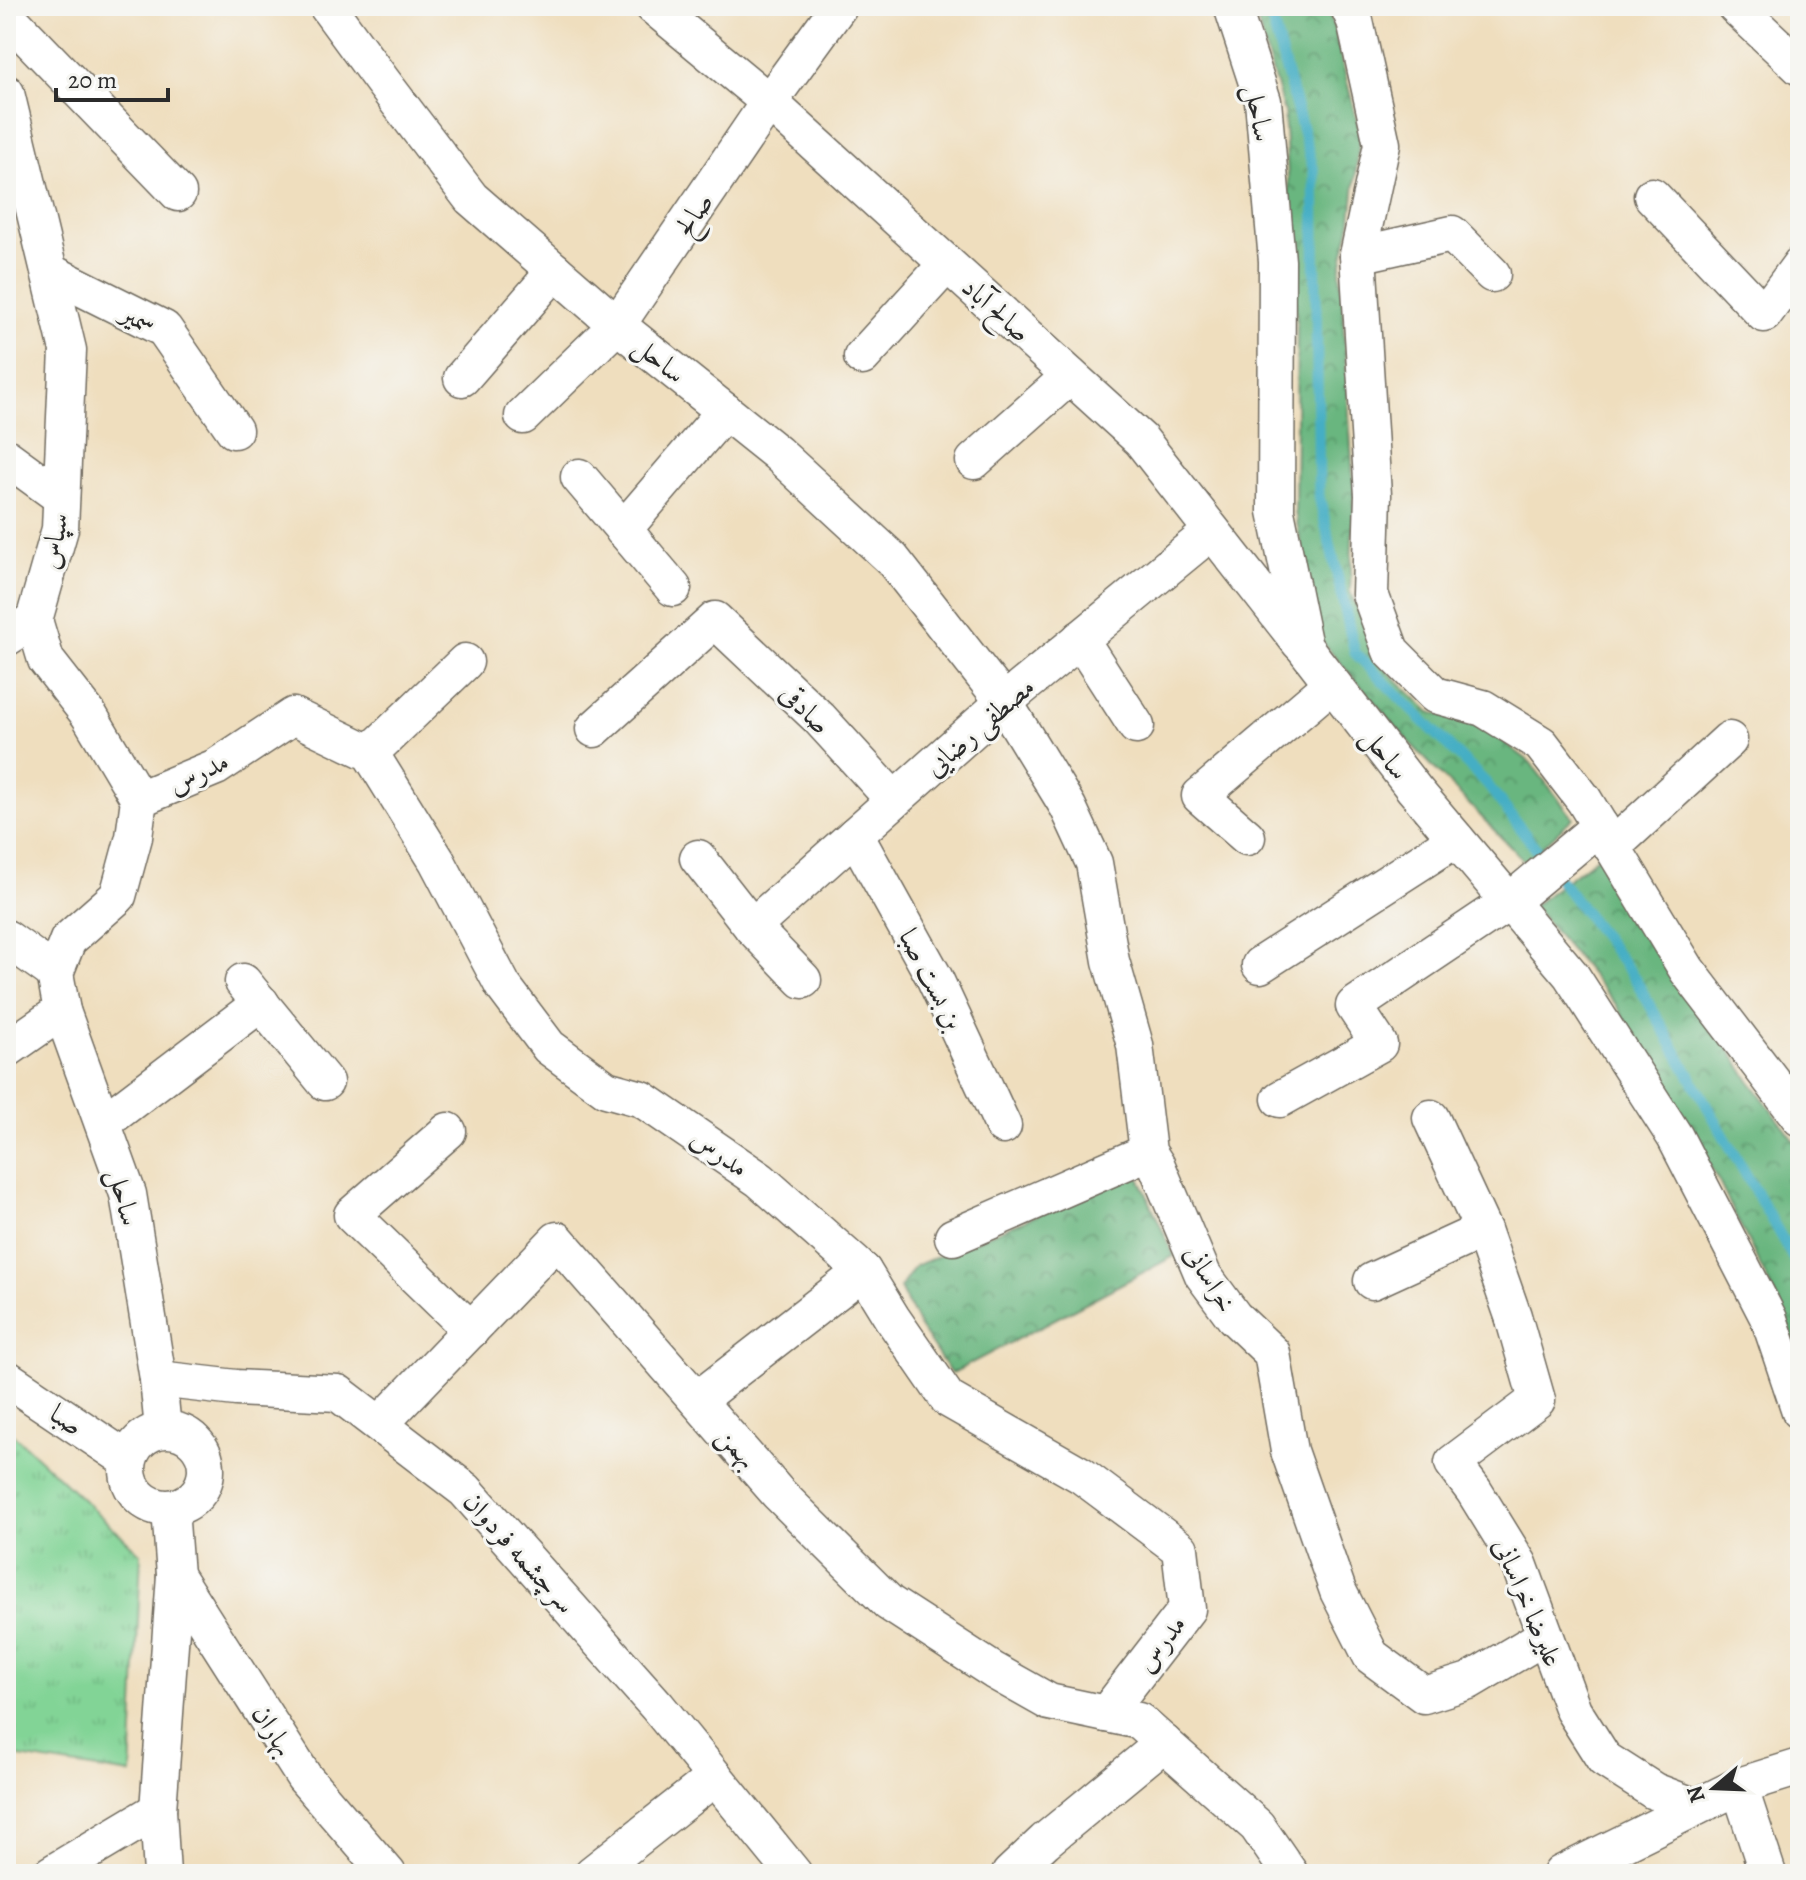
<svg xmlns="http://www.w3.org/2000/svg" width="1806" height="1880" font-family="Alegreya,Amiri,serif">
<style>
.forest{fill:url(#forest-crowns);stroke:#4a7055;stroke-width:2}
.park{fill:url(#park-tufts);stroke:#568060;stroke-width:2}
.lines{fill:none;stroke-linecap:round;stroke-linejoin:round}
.stream{stroke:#45aec4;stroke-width:11}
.minor-casing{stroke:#706a5e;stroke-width:39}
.minor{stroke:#fff;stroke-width:36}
.labels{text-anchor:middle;stroke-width:6;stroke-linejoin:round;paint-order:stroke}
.street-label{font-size:28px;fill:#2b2b2b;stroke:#f6f6f2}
</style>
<defs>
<pattern id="forest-crowns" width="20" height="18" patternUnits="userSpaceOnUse" patternTransform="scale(2)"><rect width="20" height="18" fill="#69b67f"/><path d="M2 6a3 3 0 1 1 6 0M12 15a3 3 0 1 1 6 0" fill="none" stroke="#579468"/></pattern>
<pattern id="park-tufts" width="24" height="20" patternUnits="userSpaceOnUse" patternTransform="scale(2)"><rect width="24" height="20" fill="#82d496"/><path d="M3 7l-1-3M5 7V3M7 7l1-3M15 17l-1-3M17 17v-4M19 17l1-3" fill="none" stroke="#70b681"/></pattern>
</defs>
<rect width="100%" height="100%" fill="#f6f6f2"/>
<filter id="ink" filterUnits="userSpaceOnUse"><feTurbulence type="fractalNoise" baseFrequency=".0125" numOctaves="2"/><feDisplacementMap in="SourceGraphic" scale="16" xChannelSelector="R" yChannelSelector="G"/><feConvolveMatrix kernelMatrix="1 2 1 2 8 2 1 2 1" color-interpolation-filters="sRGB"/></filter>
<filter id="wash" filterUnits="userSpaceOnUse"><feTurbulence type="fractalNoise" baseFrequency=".006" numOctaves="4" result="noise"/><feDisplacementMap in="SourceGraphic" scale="32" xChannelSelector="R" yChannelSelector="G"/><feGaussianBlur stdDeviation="1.8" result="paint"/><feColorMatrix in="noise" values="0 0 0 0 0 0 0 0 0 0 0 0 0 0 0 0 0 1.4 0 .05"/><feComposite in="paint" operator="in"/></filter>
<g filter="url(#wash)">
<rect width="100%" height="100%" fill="#efdebe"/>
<!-- forest -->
<g class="forest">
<path d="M 1253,6 L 1328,6 L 1360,133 L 1351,221 L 1340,271 L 1354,495 L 1350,592 L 1380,664 L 1430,712 L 1485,728 L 1530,762 L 1573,818 L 1525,862 L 1412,745 L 1319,638 L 1295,512 L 1297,326 L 1284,112 Z"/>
<path d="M 1601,854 L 1752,1084 L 1800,1148 L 1800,1356 L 1783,1312 L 1719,1182 L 1615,1003 L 1533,906 Z"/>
<path d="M 1137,1173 L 1174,1256 L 951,1374 L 919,1326 L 900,1288 L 915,1266 Z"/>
</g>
<!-- park -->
<path class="park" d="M 6,1431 L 14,1435 L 141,1554 L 131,1774 L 6,1755 Z"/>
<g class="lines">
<!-- stream -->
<path class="stream" d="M 1268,6 L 1314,171 L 1319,496 L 1355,653 L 1486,783 L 1634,977 L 1800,1270"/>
</g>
</g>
<g filter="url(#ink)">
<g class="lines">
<defs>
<g id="minor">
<path d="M 327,6 L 382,81 L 471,198 L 617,325 L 777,453 L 892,559 L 1004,702 L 1068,807 L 1094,863 L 1111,961 L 1135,1045 L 1148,1152 L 1157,1166 L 1203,1275 L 1234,1317 L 1272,1353 L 1289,1451 L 1338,1591 L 1371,1656 L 1424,1695 L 1469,1681 L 1545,1636"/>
<path d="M 653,6 L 769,102 L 1141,440 L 1300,643"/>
<path d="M 1232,6 L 1263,101 L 1277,261 L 1276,511 L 1304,647 L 1414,789 L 1571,975 L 1675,1137 L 1769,1319 L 1800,1411"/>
<path d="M 1348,6 L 1355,21 L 1382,144 L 1358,255 L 1373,495 L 1370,594 L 1391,651 L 1435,695 L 1483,708 L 1541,744 L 1584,800 L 1687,970 L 1800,1118"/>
<path d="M 1735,6 L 1800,67"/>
<path d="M 6,15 L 178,193"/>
<path d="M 6,93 L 68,350 L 60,529 L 34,620 L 46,660 L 89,715 L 139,799 L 134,837 L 118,896 L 68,940 L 55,973"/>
<path d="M 1652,196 L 1764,314 L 1800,265"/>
<path d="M 1358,255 L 1452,234 L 1492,274"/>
<path d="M 50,272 L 164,329 L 234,430"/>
<path d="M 862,357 L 947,264"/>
<path d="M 462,378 L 555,271"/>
<path d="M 523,416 L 617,325 L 769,102 L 839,6"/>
<path d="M 6,457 L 61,497"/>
<path d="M 974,461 L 1070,376"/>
<path d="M 579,477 L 673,588"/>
<path d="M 623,530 L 725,411"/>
<path d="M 6,638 L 34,620"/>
<path d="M 1080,639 L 1136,726"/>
<path d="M 594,729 L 715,620 L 819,718 L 894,800"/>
<path d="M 370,753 L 465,662"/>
<path d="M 139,799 L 216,767 L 293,716 L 370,753 L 437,861 L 503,986 L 549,1047 L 606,1089 L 642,1099 L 760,1180 L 863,1271 L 892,1318 L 948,1399 L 1081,1475 L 1180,1549 L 1187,1609 L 1106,1714"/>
<path d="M 855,835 L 934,977 L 1003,1126"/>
<path d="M 1247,837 L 1200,796 L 1332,684"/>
<path d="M 1612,847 L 1729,740"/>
<path d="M 698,858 L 752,927 L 803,980"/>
<path d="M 752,927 L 1004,702 L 1212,531"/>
<path d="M 6,938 L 55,973"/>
<path d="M 1260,965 L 1456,839"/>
<path d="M 55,973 L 62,1011 L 128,1194 L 158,1379 L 163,1429"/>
<path d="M 243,982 L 325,1082"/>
<path d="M 6,1050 L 62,1011"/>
<path d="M 1280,1099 L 1379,1044 L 1354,1006 L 1509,902 L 1600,826"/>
<path d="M 1431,1118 L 1483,1230 L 1513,1316 L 1537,1400 L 1453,1463 L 1474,1491 L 1519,1564 L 1573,1710 L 1604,1759 L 1654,1791 L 1696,1807"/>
<path d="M 103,1123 L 261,1003"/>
<path d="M 448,1131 L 352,1215 L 471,1330"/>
<path d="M 953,1237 L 1148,1152"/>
<path d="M 1372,1281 L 1483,1230"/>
<path d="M 6,1378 L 128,1460"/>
<path d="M 158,1379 L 236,1388 L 338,1393 L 465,1490 L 657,1706 L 794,1874"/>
<path d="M 697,1400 L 863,1271"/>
<path d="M 380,1424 L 557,1240 L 778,1493 L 889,1603 L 994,1671 L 1049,1702 L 1139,1721 L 1257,1826 L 1290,1874"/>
<circle cx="167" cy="1469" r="39"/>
<path d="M 175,1575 L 304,1777 L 388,1874"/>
<path d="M 1739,1786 L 1768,1874"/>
<path d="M 51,1874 L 158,1810"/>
<path d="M 162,1874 L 158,1810 L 175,1575 L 170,1509"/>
<path d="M 592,1874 L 715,1777"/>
<path d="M 1010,1874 L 1045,1841 L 1164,1743"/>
<path d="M 1561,1874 L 1739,1786 L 1800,1767"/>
</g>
</defs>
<!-- minor casing -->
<use href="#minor" class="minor-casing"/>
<!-- minor -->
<use href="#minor" class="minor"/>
</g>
</g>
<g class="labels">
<!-- street labels -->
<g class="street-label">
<text transform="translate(1260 113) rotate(80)" y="10">ساحل</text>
<text transform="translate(693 214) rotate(-56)" y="10">صالح</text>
<text transform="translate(997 309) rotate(42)" y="10">صالح آباد</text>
<text transform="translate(139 318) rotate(29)" y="10">سمیر</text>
<text transform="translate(660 359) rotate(39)" y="10">ساحل</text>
<text transform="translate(53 541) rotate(-79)" y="10">سپاس</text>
<text transform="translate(806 708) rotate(45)" y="10">صادقی</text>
<text transform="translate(979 726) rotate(-41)" y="10">مصطفی رضایی</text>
<text transform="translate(1386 753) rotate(52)" y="10">ساحل</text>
<text transform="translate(198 772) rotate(-26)" y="10">مدرس</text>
<text transform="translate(932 979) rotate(63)" y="10">بن بست صبا</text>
<text transform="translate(720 1152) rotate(35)" y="10">مدرس</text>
<text transform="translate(125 1197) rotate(76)" y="10">ساحل</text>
<text transform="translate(1211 1278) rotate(59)" y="10">خراسانی</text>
<text transform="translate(67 1419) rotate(34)" y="10">صبا</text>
<text transform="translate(738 1447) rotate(49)" y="10">بهمن</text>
<text transform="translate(520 1552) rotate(48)" y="10">سرچشمه فردوان</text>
<text transform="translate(1529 1602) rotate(67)" y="10">علیرضا خراسانی</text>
<text transform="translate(1160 1643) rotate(-53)" y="10">مدرس</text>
<text transform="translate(274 1730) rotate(58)" y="10">بهاران</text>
</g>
</g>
<!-- margin -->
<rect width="1806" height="1880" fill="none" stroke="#f6f6f2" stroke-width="32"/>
<!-- north arrow -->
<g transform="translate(1714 1788) rotate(251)" stroke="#f6f6f2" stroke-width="6" paint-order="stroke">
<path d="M0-6L14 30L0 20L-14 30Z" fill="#2b2b2b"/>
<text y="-12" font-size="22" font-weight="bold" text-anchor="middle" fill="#2b2b2b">N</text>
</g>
<!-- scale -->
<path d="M56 88v12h112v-12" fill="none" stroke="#2b2b2b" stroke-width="4"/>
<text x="68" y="88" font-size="24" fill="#2b2b2b" stroke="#f6f6f2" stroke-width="6" paint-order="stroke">20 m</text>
</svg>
